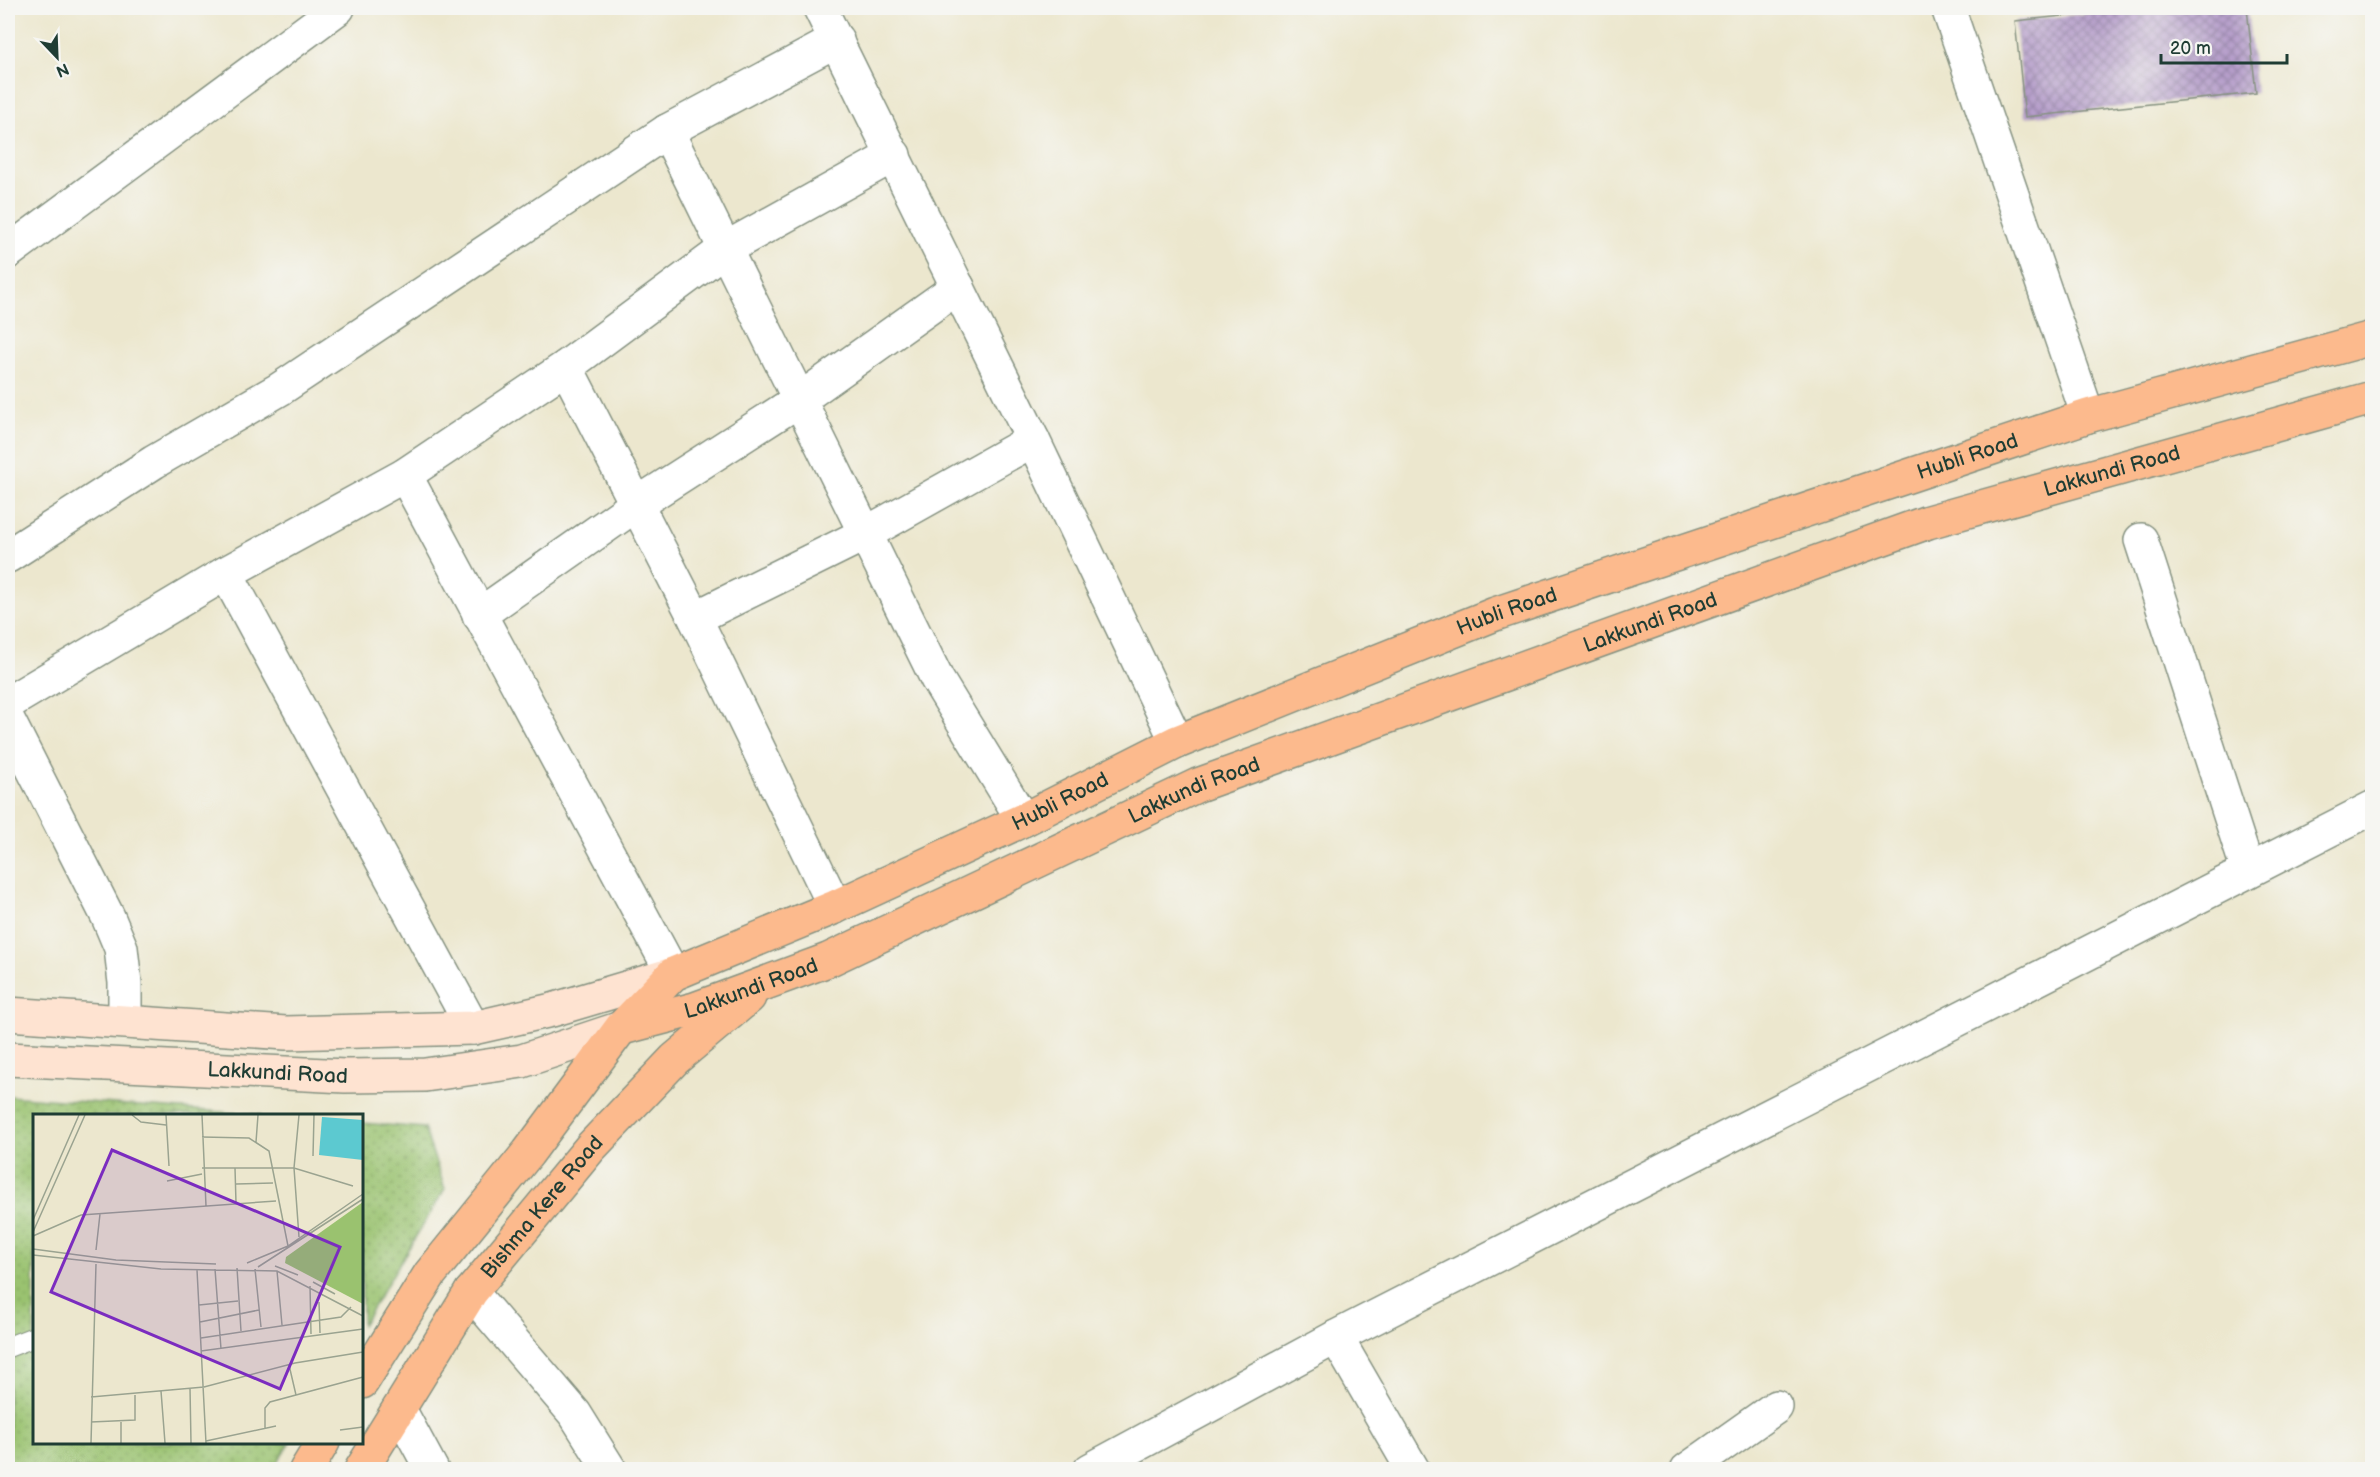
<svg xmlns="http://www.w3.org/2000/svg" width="2380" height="1477" font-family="'Balsamiq Sans',sans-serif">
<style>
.park{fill:url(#park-dots);stroke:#5c8052;stroke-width:1.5}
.building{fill:url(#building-cross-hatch)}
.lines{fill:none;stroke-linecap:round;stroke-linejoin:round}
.lane-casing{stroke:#869281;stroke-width:22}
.street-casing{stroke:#869281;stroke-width:36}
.secondary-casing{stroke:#869281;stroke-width:36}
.primary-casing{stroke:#869281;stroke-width:36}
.lane{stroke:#fff;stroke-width:20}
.street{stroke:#fff;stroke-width:33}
.secondary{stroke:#fee3d1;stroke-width:33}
.primary{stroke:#fcba8d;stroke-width:33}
.labels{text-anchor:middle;stroke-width:4.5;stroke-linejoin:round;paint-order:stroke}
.street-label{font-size:21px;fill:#1f3d34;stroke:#f6f6f2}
.inset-road{fill:none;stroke:#9aa390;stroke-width:1.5}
.view{fill:#7b2cbf;fill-opacity:0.15;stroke:#7b2cbf;stroke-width:3}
.inset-edge{fill:none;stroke:#1f3d34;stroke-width:3}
</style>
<defs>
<pattern id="park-dots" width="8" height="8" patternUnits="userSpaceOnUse" patternTransform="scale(1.5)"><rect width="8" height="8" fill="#9ac26f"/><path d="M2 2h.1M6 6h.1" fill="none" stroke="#7d9f5c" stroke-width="1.8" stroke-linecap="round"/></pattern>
<pattern id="building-cross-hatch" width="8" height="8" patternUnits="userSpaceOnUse" patternTransform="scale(1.5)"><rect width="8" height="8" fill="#b69eca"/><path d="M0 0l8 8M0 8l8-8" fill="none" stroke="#9382a5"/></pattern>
</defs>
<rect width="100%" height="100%" fill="#f6f6f2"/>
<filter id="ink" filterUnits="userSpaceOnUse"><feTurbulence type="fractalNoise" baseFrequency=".0167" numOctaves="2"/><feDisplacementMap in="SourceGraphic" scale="12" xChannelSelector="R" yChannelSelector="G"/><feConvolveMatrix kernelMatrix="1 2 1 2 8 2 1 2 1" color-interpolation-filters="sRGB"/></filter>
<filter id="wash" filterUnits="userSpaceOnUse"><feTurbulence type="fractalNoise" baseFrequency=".008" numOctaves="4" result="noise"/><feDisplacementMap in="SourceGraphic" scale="24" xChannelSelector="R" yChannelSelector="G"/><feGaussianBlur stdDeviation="1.35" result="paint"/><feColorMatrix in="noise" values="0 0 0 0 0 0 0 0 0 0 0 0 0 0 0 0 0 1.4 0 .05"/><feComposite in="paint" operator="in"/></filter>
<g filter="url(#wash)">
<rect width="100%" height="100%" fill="#ece7ce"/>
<!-- park -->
<g class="park">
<path d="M 8,1096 L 261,1115 L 34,1116 L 34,1442 L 290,1443 L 273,1469 L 8,1469 Z"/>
<path d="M 362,1123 L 424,1128 L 445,1189 L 362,1325 Z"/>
</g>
<g id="blocks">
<!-- building -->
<path class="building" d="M 2139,8 L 2247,8 L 2256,93 L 2025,117 L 2015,21 Z"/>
</g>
</g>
<g filter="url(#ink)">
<use href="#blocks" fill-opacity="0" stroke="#869281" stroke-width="1.5"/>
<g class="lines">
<defs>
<path id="lane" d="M 8,1347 L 34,1337"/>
<g id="street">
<path d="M 820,8 L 1033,440 L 1177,742"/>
<path d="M 1948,8 L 2088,416"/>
<path d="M 667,131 L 937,679 L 1023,820"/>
<path d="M 8,252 L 338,8"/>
<path d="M 566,367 L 695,618 L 835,907"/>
<path d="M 405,475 L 673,974"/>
<path d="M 2141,540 L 2248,871"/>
<path d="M 8,556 L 154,462 L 280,389 L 667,131 L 837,40"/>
<path d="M 226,573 L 473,1028"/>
<path d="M 479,615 L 637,504 L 799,400 L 958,287"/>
<path d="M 695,618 L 865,534 L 1033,440"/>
<path d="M 8,703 L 226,573 L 405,475 L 566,367 L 725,249 L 894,155"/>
<path d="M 8,720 L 108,917 L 121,948 L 125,983 L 125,1021"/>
<path d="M 471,1292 L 575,1414 L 610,1470"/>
<path d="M 1336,1337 L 1413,1470"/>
<path d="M 399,1409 L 432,1470"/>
<path d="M 1090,1470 L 1336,1337 L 2372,808"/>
<path d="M 1687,1470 L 1776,1407"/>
</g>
<g id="secondary">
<path d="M 8,1014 L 286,1033 L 473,1028 L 552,1010 L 673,974"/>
<path id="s1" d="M 8,1059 L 345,1076 L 425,1075 L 522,1061 L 621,1028"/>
</g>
<g id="primary">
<path id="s2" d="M 622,1028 L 695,1009 L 828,960 L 1198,785 L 1928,522 L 2372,398"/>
<path id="s3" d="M 362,1382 L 430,1274 L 528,1153 L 621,1028 L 673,974 L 835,907 L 1023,820 L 1177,742 L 1495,614 L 2088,416 L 2372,338"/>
<path d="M 306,1470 L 323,1442"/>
<path id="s4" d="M 361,1470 L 471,1292 L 591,1147 L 675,1059 L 749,997"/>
</g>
</defs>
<!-- lane casing -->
<use href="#lane" class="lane-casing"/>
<!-- street casing -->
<use href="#street" class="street-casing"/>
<!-- secondary casing -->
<use href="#secondary" class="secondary-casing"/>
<!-- primary casing -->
<use href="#primary" class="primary-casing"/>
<!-- lane -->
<use href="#lane" class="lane"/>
<!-- street -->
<use href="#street" class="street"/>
<!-- secondary -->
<use href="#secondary" class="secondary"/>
<!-- primary -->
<use href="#primary" class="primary"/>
</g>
</g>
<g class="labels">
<!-- street labels -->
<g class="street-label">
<text dy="7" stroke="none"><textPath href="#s3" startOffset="1910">Hubli Road</textPath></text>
<text dy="7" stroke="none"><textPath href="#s2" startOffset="1593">Lakkundi Road</textPath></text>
<text dy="7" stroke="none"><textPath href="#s3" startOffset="1424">Hubli Road</textPath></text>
<text dy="7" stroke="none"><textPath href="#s2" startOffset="1107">Lakkundi Road</textPath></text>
<text dy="7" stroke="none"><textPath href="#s2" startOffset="621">Lakkundi Road</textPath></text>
<text dy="7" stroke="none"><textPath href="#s3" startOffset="938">Hubli Road</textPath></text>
<text dy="7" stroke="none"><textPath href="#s2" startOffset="135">Lakkundi Road</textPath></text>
<text dy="7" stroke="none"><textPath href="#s1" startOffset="270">Lakkundi Road</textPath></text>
<text dy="7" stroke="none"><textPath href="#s4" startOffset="320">Bishma Kere Road</textPath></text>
</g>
</g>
<!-- overview -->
<g transform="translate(33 1114)">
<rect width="330" height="330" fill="#ece7ce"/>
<path d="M 330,88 L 330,190 L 252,149 L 253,143 Z" fill="#9ac26f"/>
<path d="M 289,3 L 330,6 L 330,46 L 286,41 Z" fill="#5cc9d0"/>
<path class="inset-road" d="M 99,1 L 108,8 L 133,11M 133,1 L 136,52M 169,1 L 173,92M 266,1 L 261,54 L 266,123M 169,23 L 216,24 L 236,37 L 255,132M 223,28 L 225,1M 280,42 L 281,1M 169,54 L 261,54 L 320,72M 202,54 L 203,89M 134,67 L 169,60M 203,70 L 240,69M 0,106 L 46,1M 0,118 L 52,1M 0,122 L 48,101 L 243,87M 0,135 L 83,146 L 183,150M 63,136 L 67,100M 0,141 L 128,155 L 244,157 L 330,202M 214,149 L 255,132 L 330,80M 242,152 L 265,161M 225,153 L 330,85M 204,154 L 208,217M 182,155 L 188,235M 222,155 L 228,213M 164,156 L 173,329M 244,157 L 249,211M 280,168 L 302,180M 277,172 L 278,220M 286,188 L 287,219M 166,191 L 205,187M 167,208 L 226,196M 168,224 L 308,203 L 318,193M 168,237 L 330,215M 256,251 L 263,281M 157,274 L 158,329M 128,277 L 132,329M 58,283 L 171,273 L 262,249 L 330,238M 58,308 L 102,306 L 102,281M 232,314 L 232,294 L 237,288 L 330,263M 307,316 L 330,313M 173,327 L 243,312M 58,329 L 63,150M 88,329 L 88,308"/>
<path class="view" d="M 79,36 L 307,133 L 247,275 L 18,178 Z"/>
<rect width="330" height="330" class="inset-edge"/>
</g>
<!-- margin -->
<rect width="2380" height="1477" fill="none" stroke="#f6f6f2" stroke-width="30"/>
<!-- north arrow -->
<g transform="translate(57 57) rotate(157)" stroke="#f6f6f2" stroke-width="4.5" paint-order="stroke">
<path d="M0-4.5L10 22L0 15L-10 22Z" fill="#1f3d34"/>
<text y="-9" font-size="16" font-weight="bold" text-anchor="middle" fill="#1f3d34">N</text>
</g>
<!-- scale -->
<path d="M2161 54v9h126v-9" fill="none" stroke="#1f3d34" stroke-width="3"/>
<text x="2170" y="54" font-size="18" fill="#1f3d34" stroke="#f6f6f2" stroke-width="4.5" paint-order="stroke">20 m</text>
</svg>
